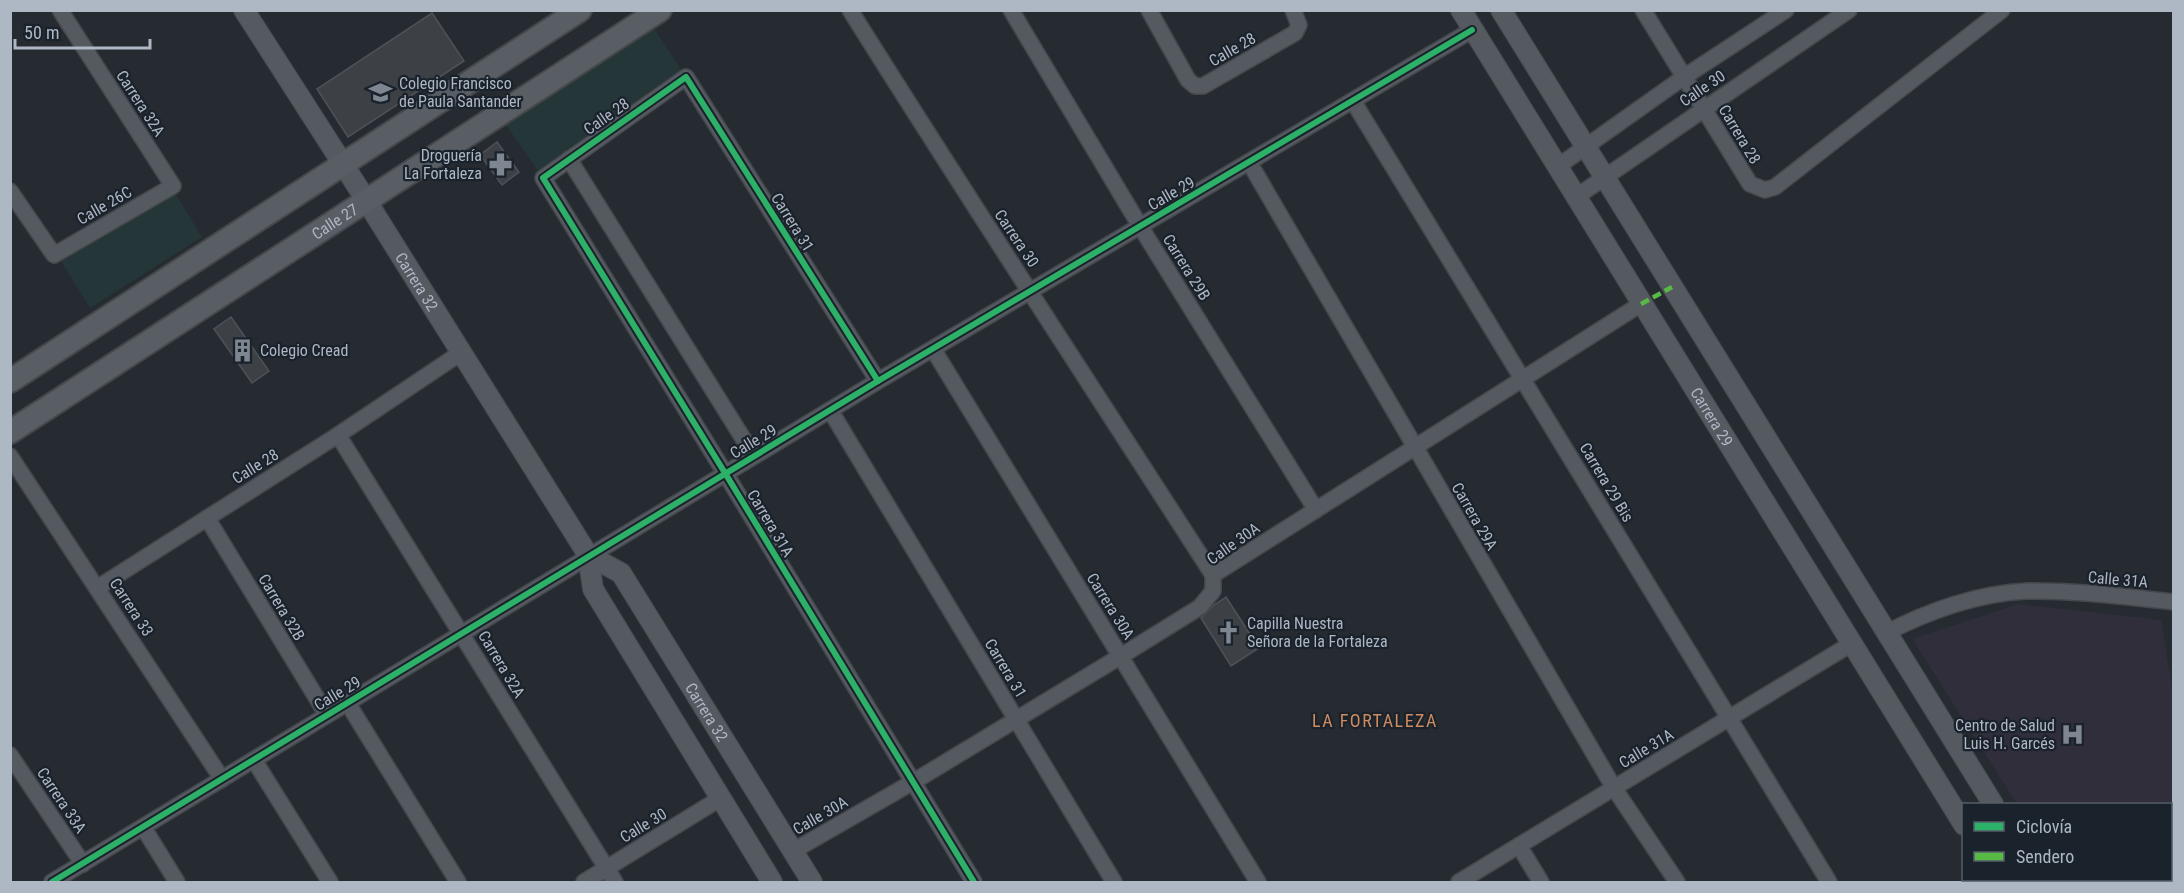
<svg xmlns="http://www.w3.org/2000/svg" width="2184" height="893" font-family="'Roboto Condensed',sans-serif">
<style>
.medical{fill:#2f2e3a}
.green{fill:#243637}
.building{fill:#3d4146;stroke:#4d525a;stroke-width:1.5}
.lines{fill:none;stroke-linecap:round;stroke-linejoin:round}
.minor-casing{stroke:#44474c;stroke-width:18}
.tertiary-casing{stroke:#44474c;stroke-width:22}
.secondary-casing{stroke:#44474c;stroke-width:26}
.minor{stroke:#555960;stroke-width:15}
.tertiary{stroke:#555960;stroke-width:20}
.secondary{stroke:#595e65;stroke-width:22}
.quiet{stroke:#58b947;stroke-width:4.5;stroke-dasharray:9 4.5;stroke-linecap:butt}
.cycleway-casing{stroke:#1a222b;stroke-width:10}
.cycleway{stroke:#2db169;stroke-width:6}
.labels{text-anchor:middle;stroke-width:4.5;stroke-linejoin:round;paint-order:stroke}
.street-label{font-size:16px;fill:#aeb7c4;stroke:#1a222b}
.poi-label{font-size:16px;fill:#aeb7c4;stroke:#1a222b;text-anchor:start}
.neighbourhood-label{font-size:18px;letter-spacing:1.5px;fill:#ce8b5f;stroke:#1a222b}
</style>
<rect width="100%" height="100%" fill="#262b31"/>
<!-- medical -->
<path class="medical" d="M 2018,604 L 2161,620 L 2173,693 L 2173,838 L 2171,838 L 2170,804 L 2017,804 L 1912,639 Z"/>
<!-- green -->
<g class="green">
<path d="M 647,18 L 686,77 L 543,178 L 499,115 Z"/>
<path d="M 173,190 L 202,237 L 90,308 L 58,256 Z"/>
</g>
<!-- building -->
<g class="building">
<path d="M 432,13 L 464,61 L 348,137 L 317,89 Z"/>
<path d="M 497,142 L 519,172 L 502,185 L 480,155 Z"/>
<path d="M 231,317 L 269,371 L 252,383 L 214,329 Z"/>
<path d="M 1226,597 L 1259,648 L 1231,666 L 1201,618 L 1214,605 Z"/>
</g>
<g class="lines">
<defs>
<g id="minor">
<path d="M 1011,10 L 1140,226 L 1316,510"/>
<path d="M 1149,10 L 1188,80 L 1195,86 L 1203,86 L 1295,33 L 1299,25 L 1293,10"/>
<path d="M 1643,10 L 1750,184 L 1765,190 L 1775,187 L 2002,10"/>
<path d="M 1353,101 L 1829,882"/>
<path d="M 569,159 L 754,456"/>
<path d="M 1249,162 L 1614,788 L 1677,882"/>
<path d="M 1557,167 L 1684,77 L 1786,10"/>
<path d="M 10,191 L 54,255 L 173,186 L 60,10"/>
<path d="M 1576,197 L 1849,10"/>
<path d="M 933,349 L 1258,882"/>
<path d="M 878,381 L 686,77 L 543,178 L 725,473 L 974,882"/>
<path d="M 830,410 L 1114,882"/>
<path d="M 338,435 L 615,882"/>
<path d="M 10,456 L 222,779"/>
<path d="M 207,518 L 327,715"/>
<path d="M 1213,575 L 1641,304"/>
<path d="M 97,588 L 338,435 L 462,352"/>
<path d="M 1886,633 C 1928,611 1979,593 2027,591 C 2075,590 2125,597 2174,602"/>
<path d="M 347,702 L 458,882"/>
<path d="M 10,755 L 83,864"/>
<path d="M 254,760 L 330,882"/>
<path d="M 143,827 L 177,882"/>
<path d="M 1519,846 L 1541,882"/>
<path d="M 793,851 L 913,782 L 1121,656 L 1200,607 L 1213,591 L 1213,575 C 1092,387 969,200 850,10"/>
<path d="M 52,882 L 878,381 L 1472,30"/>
<path d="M 584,882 L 721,798"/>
<path d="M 1459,882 L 1851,644"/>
</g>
<g id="tertiary">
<path id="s1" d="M 244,10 L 366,200 L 588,555 L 593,589 L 772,882"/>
<path id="s2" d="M 1461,10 L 1964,825"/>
<path d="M 1501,10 L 1993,804"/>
<path id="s3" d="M 588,555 L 621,573 L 812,882"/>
<path d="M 2170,866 L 2174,866"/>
<path d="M 1997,880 L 1999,882"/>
<path d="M 2039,880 L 2041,882"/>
<path d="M 2086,882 L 2100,880"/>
</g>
<g id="secondary">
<path d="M 10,381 L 580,10"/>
<path id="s4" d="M 10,432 L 660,10"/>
</g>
</defs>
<!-- minor casing -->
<use href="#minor" class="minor-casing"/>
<!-- tertiary casing -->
<use href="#tertiary" class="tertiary-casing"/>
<!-- secondary casing -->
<use href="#secondary" class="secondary-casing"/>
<!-- minor -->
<use href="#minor" class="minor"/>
<!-- tertiary -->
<use href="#tertiary" class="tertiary"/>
<!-- secondary -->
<use href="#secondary" class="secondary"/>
<!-- quiet -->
<path class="quiet" d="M 1641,304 L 1672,287"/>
<defs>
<g id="cycleway">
<path d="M 878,381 L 686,77 L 543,178 L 725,473 L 974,882"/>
<path d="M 52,882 L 878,381 L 1472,30"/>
</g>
</defs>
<!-- cycleway casing -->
<use href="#cycleway" class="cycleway-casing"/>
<!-- cycleway -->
<use href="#cycleway" class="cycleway"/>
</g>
<!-- icons -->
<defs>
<symbol id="school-bare" viewBox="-9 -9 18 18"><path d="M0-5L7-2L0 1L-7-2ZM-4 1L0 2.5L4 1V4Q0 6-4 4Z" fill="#7e8691" stroke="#1a222b" stroke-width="2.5" paint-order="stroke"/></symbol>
<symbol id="pharmacy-bare" viewBox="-9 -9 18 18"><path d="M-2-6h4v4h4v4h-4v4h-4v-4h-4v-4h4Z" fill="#7e8691" stroke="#1a222b" stroke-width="2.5" paint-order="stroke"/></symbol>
<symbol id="building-bare" viewBox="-9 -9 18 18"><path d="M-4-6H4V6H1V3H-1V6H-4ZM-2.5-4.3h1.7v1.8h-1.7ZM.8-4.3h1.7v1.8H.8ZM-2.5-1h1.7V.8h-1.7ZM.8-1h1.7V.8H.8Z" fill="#7e8691" stroke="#1a222b" stroke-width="2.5" paint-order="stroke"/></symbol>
<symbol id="church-bare" viewBox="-9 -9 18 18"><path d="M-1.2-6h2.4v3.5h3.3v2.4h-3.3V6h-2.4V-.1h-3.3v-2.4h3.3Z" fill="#7e8691" stroke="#1a222b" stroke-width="2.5" paint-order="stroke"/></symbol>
<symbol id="hospital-bare" viewBox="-9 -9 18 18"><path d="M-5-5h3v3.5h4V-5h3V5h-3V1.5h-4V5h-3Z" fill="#7e8691" stroke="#1a222b" stroke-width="2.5" paint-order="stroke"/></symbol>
</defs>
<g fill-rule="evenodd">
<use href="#school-bare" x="364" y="76" width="33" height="33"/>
<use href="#pharmacy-bare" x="484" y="148" width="33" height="33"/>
<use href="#building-bare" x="226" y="334" width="33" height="33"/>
<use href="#church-bare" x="1212" y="616" width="33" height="33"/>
<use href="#hospital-bare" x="2056" y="718" width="33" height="33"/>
</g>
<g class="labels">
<!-- street labels -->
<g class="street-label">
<text transform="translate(1232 49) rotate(-30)" y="6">Calle 28</text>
<text transform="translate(1702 88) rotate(-34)" y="6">Calle 30</text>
<text transform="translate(141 103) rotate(57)" y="6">Carrera 32A</text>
<text transform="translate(606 116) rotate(-35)" y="6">Calle 28</text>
<text transform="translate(1740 134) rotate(59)" y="6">Carrera 28</text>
<text transform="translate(1171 193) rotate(-30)" y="6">Calle 29</text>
<text transform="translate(104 205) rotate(-30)" y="6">Calle 26C</text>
<text dy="6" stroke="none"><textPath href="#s4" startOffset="387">Calle 27</textPath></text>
<text transform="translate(793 222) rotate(58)" y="6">Carrera 31</text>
<text transform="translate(1017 238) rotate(56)" y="6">Carrera 30</text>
<text transform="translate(1187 267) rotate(58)" y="6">Carrera 29B</text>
<text dy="6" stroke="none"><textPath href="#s1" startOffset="322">Carrera 32</textPath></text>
<text dy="6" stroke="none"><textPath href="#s2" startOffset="478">Carrera 29</textPath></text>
<text transform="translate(753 441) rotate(-31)" y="6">Calle 29</text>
<text transform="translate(255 466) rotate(-32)" y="6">Calle 28</text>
<text transform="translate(1607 482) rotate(59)" y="6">Carrera 29 Bis</text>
<text transform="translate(1475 516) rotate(60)" y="6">Carrera 29A</text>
<text transform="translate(771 523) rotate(59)" y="6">Carrera 31A</text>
<text transform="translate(1233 543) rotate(-35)" y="6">Calle 30A</text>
<text transform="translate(2118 579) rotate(5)" y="6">Calle 31A</text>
<text transform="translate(1111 606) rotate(58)" y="6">Carrera 30A</text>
<text transform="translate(132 607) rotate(57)" y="6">Carrera 33</text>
<text transform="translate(282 607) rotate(59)" y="6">Carrera 32B</text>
<text transform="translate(502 664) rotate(59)" y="6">Carrera 32A</text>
<text transform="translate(1006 668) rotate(59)" y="6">Carrera 31</text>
<text transform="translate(337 693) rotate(-31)" y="6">Calle 29</text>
<text dy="6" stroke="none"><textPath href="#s3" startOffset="201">Carrera 32</textPath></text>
<text transform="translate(1646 748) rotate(-31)" y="6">Calle 31A</text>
<text transform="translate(62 800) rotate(56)" y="6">Carrera 33A</text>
<text transform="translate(820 815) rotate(-30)" y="6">Calle 30A</text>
<text transform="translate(643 825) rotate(-31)" y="6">Calle 30</text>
</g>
<!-- poi labels -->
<g class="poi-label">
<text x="399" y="89">Colegio Francisco<tspan x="399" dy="18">de Paula Santander</tspan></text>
<text x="482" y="161" text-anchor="end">Droguería<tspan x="482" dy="18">La Fortaleza</tspan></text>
<text x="260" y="356">Colegio Cread</text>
<text x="1247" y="629">Capilla Nuestra<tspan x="1247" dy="18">Señora de la Fortaleza</tspan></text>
<text x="2055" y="731" text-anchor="end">Centro de Salud<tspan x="2055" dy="18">Luis H. Garcés</tspan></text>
</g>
<!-- neighbourhood labels -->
<g class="neighbourhood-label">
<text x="1375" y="727">LA FORTALEZA</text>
</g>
</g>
<!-- border -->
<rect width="2184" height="893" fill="none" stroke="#aeb7c4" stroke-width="24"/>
<!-- legend -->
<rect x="1962" y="803" width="210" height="78" fill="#1a222b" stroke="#555e68" stroke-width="1.5"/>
<rect x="1974" y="822" width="30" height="9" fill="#2db169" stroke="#555e68" stroke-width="1.5"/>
<text x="2016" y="833" font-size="18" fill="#aeb7c4">Ciclovía</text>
<rect x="1974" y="852" width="30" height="9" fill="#58b947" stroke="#555e68" stroke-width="1.5"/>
<text x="2016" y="863" font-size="18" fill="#aeb7c4">Sendero</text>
<!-- scale -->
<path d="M15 39v9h135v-9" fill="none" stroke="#aeb7c4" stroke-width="3"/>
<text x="24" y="39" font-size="18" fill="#aeb7c4" stroke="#1a222b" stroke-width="4.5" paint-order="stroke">50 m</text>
</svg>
